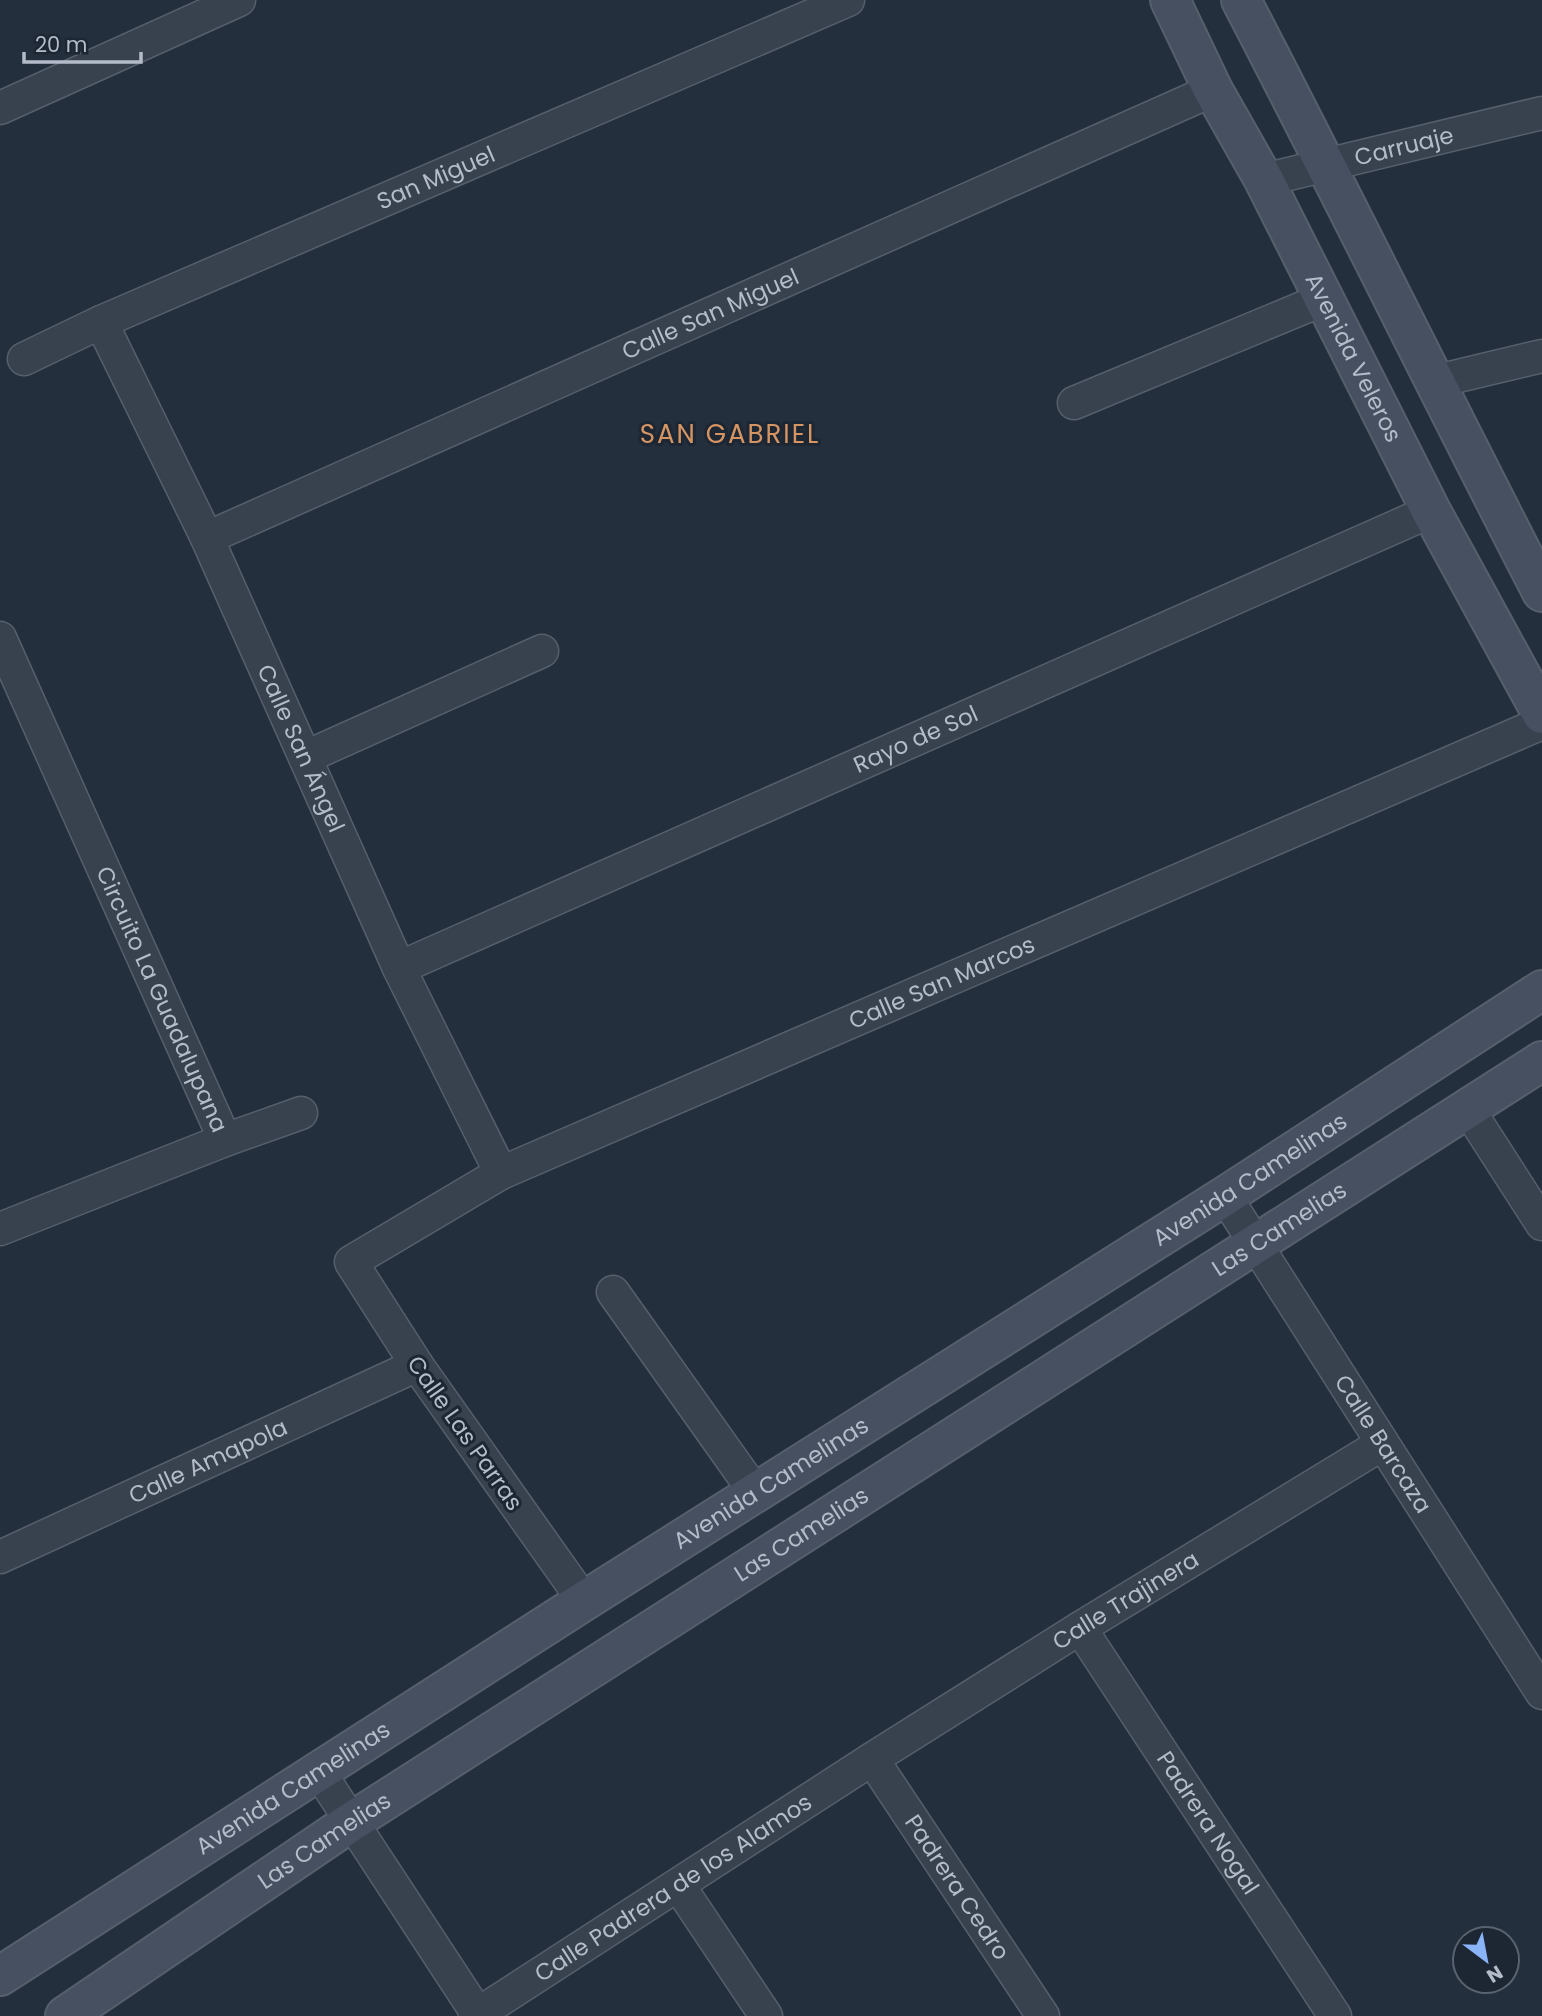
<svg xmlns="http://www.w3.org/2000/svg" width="1542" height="2016" font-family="Poppins,sans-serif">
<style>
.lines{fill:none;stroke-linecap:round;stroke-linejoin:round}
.street-casing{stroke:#565f6c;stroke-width:35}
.secondary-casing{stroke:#565f6c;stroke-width:42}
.street{stroke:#38414e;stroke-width:32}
.secondary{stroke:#465061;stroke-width:38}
.labels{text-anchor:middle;stroke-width:6;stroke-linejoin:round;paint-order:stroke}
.street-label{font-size:23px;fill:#b4bcc9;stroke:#1d2633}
.quarter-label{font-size:26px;letter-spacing:2px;fill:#d59563;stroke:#1d2633}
</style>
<rect width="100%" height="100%" fill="#242f3e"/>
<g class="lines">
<defs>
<g id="street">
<path d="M 0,108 L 239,0"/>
<path id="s1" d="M 1264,180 L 1542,113"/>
<path id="s2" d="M 101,322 L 207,538 L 399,968 L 501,1173"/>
<path id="s3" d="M 24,359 L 101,322 L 848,0"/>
<path d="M 1433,382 L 1542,356"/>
<path d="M 1074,403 L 1324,299"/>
<path id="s4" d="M 207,538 L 1213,90"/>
<path id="s5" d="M 0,638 L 225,1140"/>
<path d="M 306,757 L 542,651"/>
<path id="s6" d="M 399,968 L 1431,511"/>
<path d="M 1468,1109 L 1542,1224"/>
<path id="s7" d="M 1225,1196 L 1542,1693"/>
<path d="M 0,1229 L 225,1140 L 301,1113"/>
<path d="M 613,1292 L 755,1492"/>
<path id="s8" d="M 0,1557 L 417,1365"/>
<path id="s9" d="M 584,1601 L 417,1365 L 351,1262 L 501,1173 L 1542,723"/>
<path id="s10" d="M 1080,1628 L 1335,2016"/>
<path id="s11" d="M 872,1759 L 1043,2016"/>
<path d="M 319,1772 L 479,2016"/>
<path d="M 679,1886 L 766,2016"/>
<path id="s12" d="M 475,2016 L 872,1759 L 1080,1628 L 1382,1444"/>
</g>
<g id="secondary">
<path id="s13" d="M 1170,0 L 1213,90 L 1264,180 L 1431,511 L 1542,714"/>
<path d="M 1241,0 C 1343,196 1440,395 1542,592"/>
<path id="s14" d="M 0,1976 L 584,1601 L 1225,1196 L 1542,990"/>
<path id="s15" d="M 65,2016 L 351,1822 L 1542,1061"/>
</g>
</defs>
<!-- street casing -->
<use href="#street" class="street-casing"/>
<!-- secondary casing -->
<use href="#secondary" class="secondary-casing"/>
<!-- street -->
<use href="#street" class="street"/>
<!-- secondary -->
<use href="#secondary" class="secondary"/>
</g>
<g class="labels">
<!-- street labels -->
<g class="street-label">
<text dy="8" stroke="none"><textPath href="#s1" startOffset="144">Carruaje</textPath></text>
<text dy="8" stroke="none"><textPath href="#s3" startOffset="450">San Miguel</textPath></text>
<text dy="8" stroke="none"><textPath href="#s4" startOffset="551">Calle San Miguel</textPath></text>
<text dy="8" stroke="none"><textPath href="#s13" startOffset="402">Avenida Veleros</textPath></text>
<text dy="8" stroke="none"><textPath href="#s6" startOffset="565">Rayo de Sol</textPath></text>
<text dy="8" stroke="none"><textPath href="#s2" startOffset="471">Calle San Ángel</textPath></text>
<text dy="8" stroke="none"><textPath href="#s9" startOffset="1066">Calle San Marcos</textPath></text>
<text dy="8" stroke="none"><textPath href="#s5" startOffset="396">Circuito La Guadalupana</textPath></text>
<text dy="8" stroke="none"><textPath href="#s14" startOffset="1482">Avenida Camelinas</textPath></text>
<text dy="8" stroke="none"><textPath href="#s15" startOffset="1447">Las Camelias</textPath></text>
<text transform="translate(465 1433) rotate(55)" y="8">Calle Las Parras</text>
<text dy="8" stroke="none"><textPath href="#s7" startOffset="294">Calle Barcaza</textPath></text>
<text dy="8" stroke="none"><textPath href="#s8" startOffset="229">Calle Amapola</textPath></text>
<text dy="8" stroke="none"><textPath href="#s14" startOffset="915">Avenida Camelinas</textPath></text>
<text dy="8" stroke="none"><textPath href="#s15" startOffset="880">Las Camelias</textPath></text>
<text dy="8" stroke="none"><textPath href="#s12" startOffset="772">Calle Trajinera</textPath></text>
<text dy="8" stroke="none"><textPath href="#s14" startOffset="348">Avenida Camelinas</textPath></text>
<text dy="8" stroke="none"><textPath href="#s10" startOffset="233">Padrera Nogal</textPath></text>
<text dy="8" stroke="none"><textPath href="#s15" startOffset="313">Las Camelias</textPath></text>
<text dy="8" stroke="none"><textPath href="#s12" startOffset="236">Calle Padrera de los Alamos</textPath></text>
<text dy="8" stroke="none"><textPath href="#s11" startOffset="154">Padrera Cedro</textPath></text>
</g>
<!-- quarter labels -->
<g class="quarter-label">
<text x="730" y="443">SAN GABRIEL</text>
</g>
</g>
<!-- north arrow -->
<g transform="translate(1486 1960) rotate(148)"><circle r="33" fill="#1d2633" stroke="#59626f" stroke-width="2"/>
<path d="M0-5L12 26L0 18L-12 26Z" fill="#8ab4f8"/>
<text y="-10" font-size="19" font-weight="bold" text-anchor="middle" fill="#b4bcc9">N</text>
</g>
<!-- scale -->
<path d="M24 52v10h117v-10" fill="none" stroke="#b4bcc9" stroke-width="3.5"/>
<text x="35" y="52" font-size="21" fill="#b4bcc9" stroke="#1d2633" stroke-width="5" paint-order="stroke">20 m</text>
</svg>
